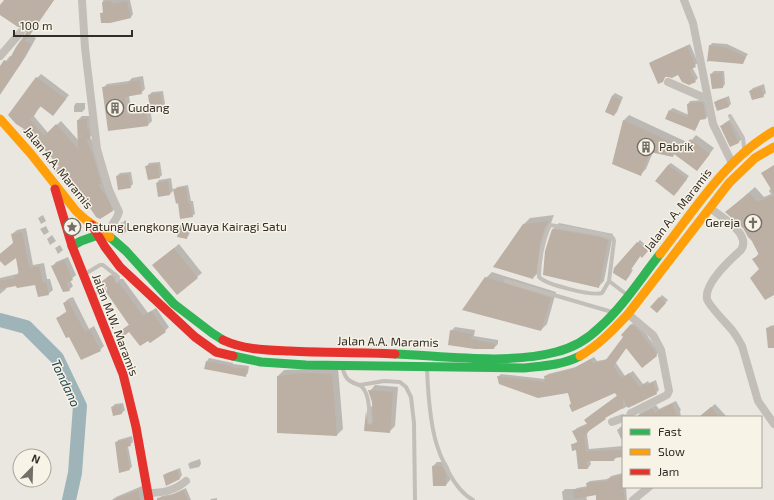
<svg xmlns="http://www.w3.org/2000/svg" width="774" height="500" font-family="'Exo 2',sans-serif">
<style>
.shadow{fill:#0003}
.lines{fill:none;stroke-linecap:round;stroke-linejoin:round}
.river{stroke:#9eb4b9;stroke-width:14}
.building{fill:#bcafa3}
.lane{stroke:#c3bfb8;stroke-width:4}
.street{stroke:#c3bfb8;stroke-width:8}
.fast{stroke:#30b455;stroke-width:9}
.slow{stroke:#ff9f0a;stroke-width:9}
.jam{stroke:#e5322d;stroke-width:9}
.labels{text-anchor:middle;stroke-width:3;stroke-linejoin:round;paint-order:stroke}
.poi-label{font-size:12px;fill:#332d28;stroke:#f7f3e7;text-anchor:start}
.street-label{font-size:12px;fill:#332d28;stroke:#f7f3e7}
.water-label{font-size:13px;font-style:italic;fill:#224450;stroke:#f7f3e7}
</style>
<rect width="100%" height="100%" fill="#eae7e0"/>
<!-- shadow -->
<g class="shadow">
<path d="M 5,0 L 54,0 L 30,35 L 36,38 L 26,56 L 0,95 L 0,68 L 10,56 L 12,56 L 26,36 L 27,30 L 25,27 L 0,13 L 0,7 Z"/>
<path d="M 103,0 L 130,0 L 133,14 L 131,17 L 101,14 L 104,11 Z"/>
<path d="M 712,43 L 727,44 L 748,54 L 742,63 L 710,46 Z"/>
<path d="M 690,44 L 698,63 L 692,67 L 698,78 L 695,81 L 678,74 L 666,76 L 662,81 L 650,63 L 653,61 Z"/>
<path d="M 714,71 L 724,71 L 725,84 L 723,87 L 711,74 Z"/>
<path d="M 41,74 L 69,95 L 53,115 L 41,106 L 33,115 L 48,133 L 61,121 L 79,141 L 78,120 L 82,116 L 90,116 L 94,134 L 90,137 L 96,148 L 105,178 L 102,181 L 108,190 L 116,207 L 112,211 L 60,166 L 25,128 L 37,78 Z"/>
<path d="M 143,76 L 145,89 L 141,93 L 129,95 L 131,111 L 150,108 L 152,121 L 148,125 L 109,130 L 103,88 L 107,84 L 129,81 L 132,78 Z"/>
<path d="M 764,84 L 766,93 L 763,96 L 750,91 L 753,88 Z"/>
<path d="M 163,91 L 165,104 L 162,106 L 149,95 L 152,92 Z"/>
<path d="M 615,93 L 623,97 L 617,112 L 614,115 L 606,111 L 612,96 Z"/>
<path d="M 729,96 L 731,104 L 728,107 L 715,102 L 718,100 Z"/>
<path d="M 703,100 L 706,101 L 709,115 L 706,118 L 701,118 L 697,127 L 694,130 L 670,110 L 673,108 L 689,115 L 688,104 L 690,101 Z"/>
<path d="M 76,103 L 85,103 L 85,109 L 82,112 L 74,112 L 74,106 Z"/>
<path d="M 629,115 L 689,143 L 696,135 L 714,148 L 702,164 L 675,153 L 672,156 L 653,152 L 646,169 L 640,175 L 614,163 L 624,120 Z"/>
<path d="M 733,118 L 743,138 L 738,143 L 721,126 L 726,122 Z"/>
<path d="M 160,162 L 162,175 L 160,177 L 147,166 L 149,163 Z"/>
<path d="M 671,163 L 689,176 L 677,192 L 668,165 Z"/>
<path d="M 774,165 L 774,294 L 754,259 L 759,253 L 732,207 L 755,187 L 764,197 L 771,194 L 769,191 L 771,188 Z"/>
<path d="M 131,172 L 133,184 L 130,187 L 117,176 L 120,173 Z"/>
<path d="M 171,178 L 173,191 L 170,194 L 157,183 L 159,180 Z"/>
<path d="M 188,185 L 191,201 L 193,201 L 195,214 L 192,216 L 179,202 L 175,190 L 177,187 Z"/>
<path d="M 43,215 L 46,221 L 41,224 L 38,218 Z"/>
<path d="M 554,215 L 546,236 L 539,272 L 533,278 L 524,224 L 530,218 Z"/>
<path d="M 125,220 L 130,226 L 122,234 L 117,230 Z"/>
<path d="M 184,223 L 192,225 L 189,235 L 186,238 L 181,226 Z"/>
<path d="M 559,223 L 613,234 L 604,281 L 598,287 L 553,229 Z"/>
<path d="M 46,226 L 49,232 L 44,235 L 40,229 Z"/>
<path d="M 26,228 L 33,265 L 44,263 L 47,279 L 50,279 L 53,290 L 48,294 L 36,283 L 17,285 L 6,287 L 6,289 L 0,294 L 0,278 L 17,274 L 19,272 L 16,256 L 0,259 L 0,254 L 14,243 L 12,234 L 17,230 Z"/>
<path d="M 52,235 L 56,241 L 50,245 L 47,239 Z"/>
<path d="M 640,240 L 649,248 L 642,256 L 641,255 L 631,269 L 633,270 L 628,278 L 615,269 Z"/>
<path d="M 179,244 L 202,273 L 177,293 L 153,265 Z"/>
<path d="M 60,245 L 63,250 L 58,254 L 55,248 Z"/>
<path d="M 68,257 L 76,275 L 70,280 L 73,286 L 69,290 L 53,266 L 56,262 Z"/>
<path d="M 115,272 L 118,274 L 119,279 L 123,279 L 148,313 L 156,308 L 169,327 L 165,331 L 130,331 L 118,333 L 130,324 L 108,286 L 101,283 Z"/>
<path d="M 492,272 L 556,292 L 547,324 L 541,330 L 486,278 Z"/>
<path d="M 662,295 L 668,300 L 657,312 L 652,307 Z"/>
<path d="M 73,297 L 89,329 L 94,326 L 104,346 L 100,350 L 57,318 L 67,311 L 64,303 L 68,299 Z"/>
<path d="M 635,321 L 644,331 L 659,352 L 656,355 L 627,347 L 616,363 L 625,376 L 633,371 L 643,384 L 648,381 L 649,383 L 656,380 L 659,390 L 656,393 L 622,409 L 621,407 L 608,414 L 589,430 L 589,431 L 587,434 L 589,449 L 623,446 L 623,456 L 617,457 L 614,460 L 590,460 L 591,464 L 588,468 L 577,449 L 572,445 L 578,441 L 574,431 L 577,428 L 588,423 L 585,420 L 588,417 L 618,395 L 616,391 L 572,404 L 568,392 L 498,377 L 501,374 L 545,379 L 545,377 L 548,374 L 576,367 L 594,357 L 597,361 L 608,359 L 624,337 L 622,335 Z"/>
<path d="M 774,325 L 774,347 L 767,328 L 770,326 Z"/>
<path d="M 455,327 L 475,330 L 474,336 L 498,340 L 498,344 L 494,348 L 475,348 L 451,331 Z"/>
<path d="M 209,358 L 233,363 L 233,364 L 249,366 L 248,373 L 245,376 L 207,361 Z"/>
<path d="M 338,368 L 343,429 L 337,435 L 278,432 L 278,376 L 284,370 Z"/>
<path d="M 375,385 L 398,387 L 395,426 L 389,432 L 365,430 L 367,411 L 373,405 L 370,391 Z"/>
<path d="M 676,401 L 681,410 L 680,411 L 681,417 L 637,417 L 640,413 L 656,405 L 659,409 Z"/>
<path d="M 123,403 L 125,410 L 122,413 L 114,414 L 112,407 L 115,404 Z"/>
<path d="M 715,404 L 727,417 L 699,417 Z"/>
<path d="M 623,425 L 623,438 L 621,439 L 617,430 Z"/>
<path d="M 132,436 L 133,442 L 128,446 L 132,467 L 129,469 L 116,443 L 118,440 Z"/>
<path d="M 200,459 L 201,464 L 199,467 L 190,469 L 188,464 L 191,462 Z"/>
<path d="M 437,462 L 446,462 L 450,470 L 450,480 L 446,485 L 433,466 Z"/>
<path d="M 180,468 L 182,475 L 180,478 L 164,475 L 167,473 Z"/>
<path d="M 623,473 L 623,487 L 626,487 L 627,500 L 597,500 L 597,494 L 586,496 L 587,500 L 563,500 L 562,492 L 565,489 L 575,489 L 577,488 L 588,486 L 587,483 L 590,481 L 608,479 L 611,476 Z"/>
<path d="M 142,486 L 145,500 L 112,500 L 116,497 Z"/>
<path d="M 186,488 L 191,500 L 160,500 L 159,498 L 162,496 L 173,494 Z"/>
<path d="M 217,498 L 217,500 L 210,500 L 211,499 Z"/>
</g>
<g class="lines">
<!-- river -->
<path class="river" d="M 0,320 L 26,327 L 57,358 L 80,406 L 75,473 L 69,500"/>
</g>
<!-- building -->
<g class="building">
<path d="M 4,0 L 54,0 L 25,41 L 31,44 L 21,63 L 0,94 L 0,66 L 4,60 L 8,62 L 16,47 L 26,33 L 24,28 L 18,27 L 0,15 L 0,5 Z"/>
<path d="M 111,1 L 111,4 L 127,1 L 131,18 L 110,23 L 101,23 L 100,13 L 103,13 L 102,2 Z"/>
<path d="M 709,45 L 724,47 L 746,57 L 743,64 L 709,61 L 707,62 Z"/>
<path d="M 687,46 L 696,67 L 689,70 L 696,82 L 689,85 L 682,82 L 678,75 L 672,78 L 668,77 L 665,77 L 663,82 L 658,84 L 649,63 Z"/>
<path d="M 722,73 L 723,88 L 712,89 L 710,74 Z"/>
<path d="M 36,77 L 66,99 L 53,116 L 40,106 L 34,116 L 30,119 L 44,136 L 56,124 L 78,149 L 77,120 L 87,119 L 87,130 L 89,129 L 90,139 L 86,140 L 92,152 L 101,183 L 98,185 L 105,194 L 113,211 L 100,219 L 96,217 L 90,208 L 88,210 L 78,198 L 79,197 L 56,172 L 55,170 L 59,166 L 34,138 L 31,141 L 22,130 L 24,129 L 16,124 L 8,115 Z"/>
<path d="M 140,80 L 142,94 L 125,97 L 127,115 L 146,112 L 148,126 L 108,131 L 102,87 L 128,84 L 127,82 Z"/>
<path d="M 761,87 L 764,97 L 752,100 L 749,91 Z"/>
<path d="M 160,93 L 163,107 L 150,109 L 148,95 Z"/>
<path d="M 612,96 L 621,100 L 614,116 L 605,112 Z"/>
<path d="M 726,98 L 729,107 L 717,111 L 714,102 Z"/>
<path d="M 700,102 L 703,103 L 706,119 L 699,120 L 695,131 L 665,119 L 669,110 L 688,118 L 687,104 Z"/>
<path d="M 623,120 L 684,148 L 690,139 L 710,154 L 697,171 L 674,154 L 673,157 L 650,152 L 641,176 L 612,164 Z"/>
<path d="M 729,122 L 739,143 L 730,147 L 720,126 Z"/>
<path d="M 158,164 L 160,178 L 148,180 L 145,166 Z"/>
<path d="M 668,165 L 687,179 L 674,196 L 655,181 Z"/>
<path d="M 774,165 L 774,194 L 761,173 Z"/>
<path d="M 128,174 L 131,188 L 118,190 L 116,176 Z"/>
<path d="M 168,181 L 170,195 L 158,197 L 156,183 Z"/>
<path d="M 186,187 L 188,203 L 190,203 L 193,217 L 180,219 L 178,203 L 176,204 L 173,189 Z"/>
<path d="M 749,193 L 758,202 L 774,195 L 774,295 L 765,300 L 750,278 L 759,269 L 752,259 L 759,255 L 752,241 L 748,237 L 743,228 L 725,212 Z"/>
<path d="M 549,221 L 544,229 L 540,243 L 536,275 L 534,274 L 533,279 L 493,267 L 523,224 Z"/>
<path d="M 122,222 L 128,230 L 122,235 L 115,230 Z"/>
<path d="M 180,225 L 189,227 L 187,239 L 177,237 Z"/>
<path d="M 552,229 L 600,237 L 608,240 L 599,288 L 543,275 L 545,251 Z"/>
<path d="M 22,232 L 29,268 L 39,266 L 43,283 L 46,282 L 49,295 L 38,297 L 35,285 L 17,288 L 16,286 L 0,289 L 0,281 L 15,278 L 14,276 L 19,275 L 16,258 L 5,266 L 0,261 L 0,254 L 13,243 L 11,234 Z"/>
<path d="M 637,242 L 648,251 L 642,258 L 640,256 L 630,271 L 631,272 L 626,281 L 613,273 L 614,268 Z"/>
<path d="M 174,248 L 198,278 L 177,295 L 152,265 Z"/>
<path d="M 64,260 L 73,280 L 66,283 L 70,291 L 63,292 L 51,266 Z"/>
<path d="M 110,275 L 114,278 L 115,283 L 119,283 L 143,316 L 151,311 L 166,332 L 150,343 L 148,341 L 140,346 L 129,332 L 121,338 L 117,333 L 129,325 L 106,292 L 107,289 L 107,287 L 104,286 L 102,286 L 100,283 Z"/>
<path d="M 485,277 L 551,298 L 541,331 L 462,310 Z"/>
<path d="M 659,297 L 666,303 L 657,313 L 650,307 Z"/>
<path d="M 68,301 L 85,332 L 90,330 L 101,351 L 81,360 L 69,337 L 66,338 L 56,318 L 67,313 L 63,303 Z"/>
<path d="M 631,324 L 642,333 L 641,334 L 656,353 L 657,356 L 642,368 L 626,348 L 613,366 L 622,378 L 629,373 L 639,387 L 645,384 L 646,385 L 653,383 L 657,394 L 628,408 L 623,398 L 623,408 L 605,418 L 606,419 L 586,433 L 587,435 L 584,436 L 586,451 L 623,450 L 623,457 L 614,458 L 614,461 L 587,461 L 588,469 L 578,469 L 576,450 L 572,451 L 571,444 L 578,443 L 572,431 L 588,425 L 584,420 L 617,396 L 615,393 L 572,412 L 569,405 L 571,404 L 568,393 L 538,398 L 499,384 L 497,376 L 545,382 L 544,376 L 572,369 L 591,359 L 593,363 L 605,361 L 623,337 L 621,335 Z"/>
<path d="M 774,327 L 774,348 L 768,348 L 766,328 Z"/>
<path d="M 450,330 L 472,334 L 471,339 L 495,344 L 494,349 L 475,349 L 448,345 Z"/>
<path d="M 206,361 L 231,366 L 231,367 L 247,369 L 246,377 L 204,369 Z"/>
<path d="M 302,373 L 332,374 L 337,436 L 277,433 L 277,376 Z"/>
<path d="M 368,390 L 393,392 L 390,433 L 364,431 L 366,411 L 367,424 L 371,425 L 373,422 L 372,402 Z"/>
<path d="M 672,404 L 677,415 L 673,417 L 635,417 L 652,409 L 655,413 Z"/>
<path d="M 121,405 L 122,414 L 113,416 L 111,407 Z"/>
<path d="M 711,407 L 719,417 L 699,417 Z"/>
<path d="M 129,439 L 131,446 L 126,447 L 130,470 L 119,473 L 115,442 Z"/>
<path d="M 432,466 L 441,466 L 446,474 L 446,486 L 433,486 Z"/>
<path d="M 177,470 L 180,479 L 166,486 L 163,475 Z"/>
<path d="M 620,475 L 623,475 L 623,487 L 625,500 L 596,500 L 596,495 L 574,499 L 573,490 L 587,488 L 586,483 L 608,481 L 607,479 Z"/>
<path d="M 138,490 L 140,500 L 113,500 Z"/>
<path d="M 184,491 L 188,500 L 157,500 L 157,498 L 170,496 L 184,490 Z"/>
</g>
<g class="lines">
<!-- lane -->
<g class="lane">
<path d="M 730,116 L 743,138 L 744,147"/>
<path d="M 85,274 L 100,265 L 103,265 L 118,277 L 117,280"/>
<path d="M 506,281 L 612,312"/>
<path d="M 609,281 L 614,241 L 613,238 L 601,234 L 550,225 C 543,239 539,261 539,277 C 547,285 591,296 602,293 L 609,281 L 626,294"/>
<path d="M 94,295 L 104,289"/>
<path d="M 342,367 C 344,373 346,380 352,382 C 355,384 358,384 361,386 C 370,394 369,411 370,422"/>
<path d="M 427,369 C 428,393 430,429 439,451 C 441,458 446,466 449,473 C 455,484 462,494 473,500"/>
<path d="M 360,385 L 384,381 L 400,382 L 406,387 L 411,397 L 414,423 L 415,500"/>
</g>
<!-- street -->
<g class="street">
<path d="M 82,0 L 85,48 L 97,149 L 109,190 L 119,212 L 117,217 L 107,233 L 107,237"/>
<path d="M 684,0 L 693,23 L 713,124 L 732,163"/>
<path d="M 0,56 L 21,32"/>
<path d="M 668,82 L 707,99"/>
<path d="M 710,208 C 721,217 752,234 741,250 C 731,259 704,283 707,299 C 709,306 727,324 732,330 C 736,335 739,340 742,346 L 758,401 L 774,424"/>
<path d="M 628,314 L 653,335 L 661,350 L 669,391 L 667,395 L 631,413 L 629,417"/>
<path d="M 612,422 L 623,418"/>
<path d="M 147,493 C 163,493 174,491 186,481"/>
<path d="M 633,500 L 649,487"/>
</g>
<!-- fast -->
<g class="fast">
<path d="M 110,237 L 126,251 L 174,304 L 212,333 L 223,340"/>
<path d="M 72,246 L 81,241 L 98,235"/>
<path d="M 395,354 C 445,356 507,365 556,352 C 572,348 588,339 600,327 C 622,308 641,278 660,254"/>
<path d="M 233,356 L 261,362 L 306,365 L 524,368 C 543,366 563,365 580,356"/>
</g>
<!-- slow -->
<g class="slow">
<path d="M 0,119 L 31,154 L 76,211 L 86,220 L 110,237"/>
<path d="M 660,254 C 694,211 725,159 774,131"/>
<path d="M 580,356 C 599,345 613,330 628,314 L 729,183 L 755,158 L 774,147"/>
</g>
<!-- jam -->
<g class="jam">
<path d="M 55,189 L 72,246 L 123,374 L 136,427 L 149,500"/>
<path d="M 92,225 L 105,247 L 120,267 L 195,337 L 216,352 L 233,356"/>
<path d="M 223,340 C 244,350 268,350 290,351 C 325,353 360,352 395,354"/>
</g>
</g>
<!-- icons -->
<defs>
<symbol id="building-ring" viewBox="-11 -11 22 22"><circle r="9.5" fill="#f7f3e7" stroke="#736e68" stroke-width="1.5"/><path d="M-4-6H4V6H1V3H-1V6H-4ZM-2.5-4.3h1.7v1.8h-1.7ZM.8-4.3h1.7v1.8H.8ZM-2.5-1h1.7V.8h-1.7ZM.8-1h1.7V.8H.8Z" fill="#736e68"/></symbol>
<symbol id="church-ring" viewBox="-11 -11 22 22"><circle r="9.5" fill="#f7f3e7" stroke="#736e68" stroke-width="1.5"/><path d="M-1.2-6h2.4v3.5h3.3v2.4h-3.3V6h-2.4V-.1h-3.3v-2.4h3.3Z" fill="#736e68"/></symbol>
<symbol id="sight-ring" viewBox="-11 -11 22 22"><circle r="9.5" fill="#f7f3e7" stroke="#736e68" stroke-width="1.5"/><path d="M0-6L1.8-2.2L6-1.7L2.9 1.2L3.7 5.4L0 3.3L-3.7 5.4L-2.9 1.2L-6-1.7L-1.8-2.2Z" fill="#736e68"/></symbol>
</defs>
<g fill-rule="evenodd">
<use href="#building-ring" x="105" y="98" width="20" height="20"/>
<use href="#building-ring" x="636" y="137" width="20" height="20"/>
<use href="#church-ring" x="743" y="213" width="20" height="20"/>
<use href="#sight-ring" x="62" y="217" width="20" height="20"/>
</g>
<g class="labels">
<!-- poi labels -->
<g class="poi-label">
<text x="128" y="112">Gudang</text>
<text x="659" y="151">Pabrik</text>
<text x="740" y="227" text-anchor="end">Gereja</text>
<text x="85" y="231">Patung Lengkong Wuaya Kairagi Satu</text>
</g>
<!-- street labels -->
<g class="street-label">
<text transform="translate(58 168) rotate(51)" y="4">Jalan A.A. Maramis</text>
<text transform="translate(678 210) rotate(-52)" y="4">Jalan A.A. Maramis</text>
<text transform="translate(115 325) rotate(69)" y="4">Jalan M.W. Maramis</text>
<text transform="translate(388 342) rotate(1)" y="4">Jalan A.A. Maramis</text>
</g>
<!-- water labels -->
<g class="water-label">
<text transform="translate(66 383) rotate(65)" y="5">Tondano</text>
</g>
</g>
<!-- legend -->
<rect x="622" y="416" width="140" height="72" fill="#f7f3e7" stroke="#a9a49b"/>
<rect x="630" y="429" width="20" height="6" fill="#30b455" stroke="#a9a49b"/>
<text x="658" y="436" font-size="12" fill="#332d28">Fast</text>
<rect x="630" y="449" width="20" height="6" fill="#ff9f0a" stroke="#a9a49b"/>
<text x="658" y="456" font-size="12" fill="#332d28">Slow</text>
<rect x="630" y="469" width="20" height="6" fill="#e5322d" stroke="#a9a49b"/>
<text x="658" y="476" font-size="12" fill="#332d28">Jam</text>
<!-- north arrow -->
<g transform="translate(32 468) rotate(23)"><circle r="19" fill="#f7f3e7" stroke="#a9a49b"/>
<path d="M0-3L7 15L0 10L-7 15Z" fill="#736e68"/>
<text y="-6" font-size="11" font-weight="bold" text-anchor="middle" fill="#332d28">N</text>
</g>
<!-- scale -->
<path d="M14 30v6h118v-6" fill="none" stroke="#332d28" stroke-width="2"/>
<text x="20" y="30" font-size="12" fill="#332d28" stroke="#f7f3e7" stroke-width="3" paint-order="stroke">100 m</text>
</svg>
